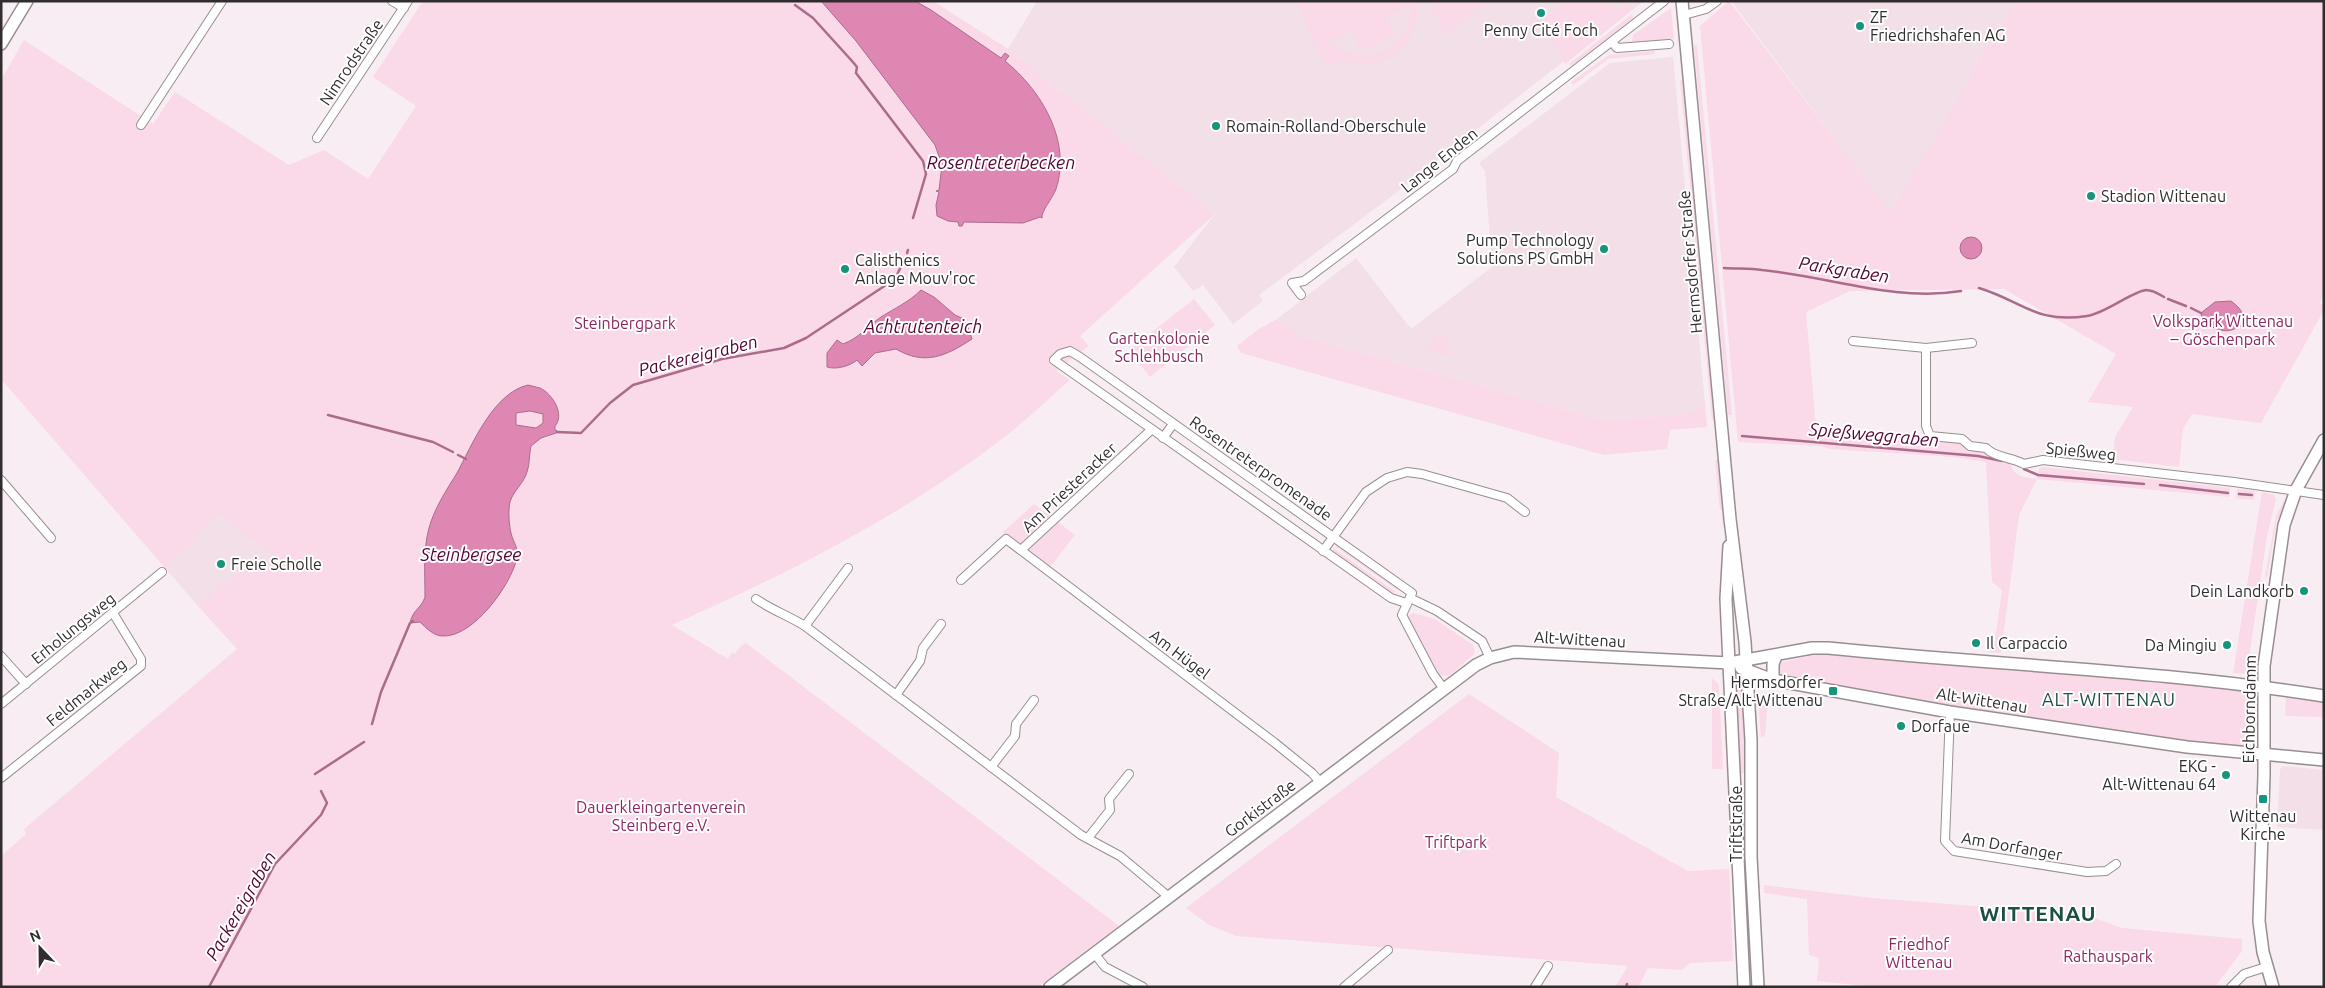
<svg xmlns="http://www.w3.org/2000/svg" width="2325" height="988" font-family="Ubuntu,sans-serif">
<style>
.built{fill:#f2dfe7}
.green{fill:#fad9e8;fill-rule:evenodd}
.water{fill:#df87b3;stroke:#ab6c8b;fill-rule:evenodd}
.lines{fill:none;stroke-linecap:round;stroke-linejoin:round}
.stream{stroke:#ab6c8b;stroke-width:2.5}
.street-casing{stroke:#988e92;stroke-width:10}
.secondary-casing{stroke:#988e92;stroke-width:14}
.street{stroke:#fff;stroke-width:8}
.secondary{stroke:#fff;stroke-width:11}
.poi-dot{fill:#16947c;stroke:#fff;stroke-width:2}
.labels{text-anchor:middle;stroke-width:4;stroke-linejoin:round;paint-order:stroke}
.poi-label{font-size:16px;fill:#312d2f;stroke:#fff;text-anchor:start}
.street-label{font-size:16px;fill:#312d2f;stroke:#fff}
.park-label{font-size:16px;fill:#8e2863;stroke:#fff}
.water-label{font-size:18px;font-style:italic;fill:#550437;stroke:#fff}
.neighbourhood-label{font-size:18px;letter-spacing:1px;fill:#1b5044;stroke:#fff}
.district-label{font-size:21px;font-weight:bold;letter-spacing:1px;fill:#1b5044;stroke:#fff}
</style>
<rect width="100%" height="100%" fill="#f8edf2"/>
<!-- built -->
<g class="built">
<path d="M 1037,1 L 1429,1 L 1445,35 L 1490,1 L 1644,1 L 1555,68 L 1388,199 L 1259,295 L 1263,301 L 1233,324 L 1203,285 L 1193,291 L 1174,267 L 1215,214 L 1008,49 Z"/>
<path d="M 1731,1 L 2016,1 L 1977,64 L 1891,214 Z"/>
<path d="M 1673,57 L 1705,404 L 1686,413 L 1607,421 L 1301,336 L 1277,319 L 1356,258 L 1411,329 L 1492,267 L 1485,171 L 1479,163 L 1610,63 Z"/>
<path d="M 217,515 L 276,558 L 260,573 L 244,570 L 197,605 L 166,569 Z"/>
<path d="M 2283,766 L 2324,770 L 2324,830 L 2277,827 L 2280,770 Z"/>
</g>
<!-- green -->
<g class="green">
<path d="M 423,1 L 933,1 L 1008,49 L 1215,214 L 1080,336 L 1089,346 L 1056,371 L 1070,380 C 1049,398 1029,418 1007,435 C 906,514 789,573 672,625 L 728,659 L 732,652 L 735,654 L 741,646 L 746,643 L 1119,926 L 1038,987 L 1,987 L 1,856 L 26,834 L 24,829 L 237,649 L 197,605 L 244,569 L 260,572 L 276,558 L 217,515 L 166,569 L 1,379 L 1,80 L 24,40 L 153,124 L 175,92 L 289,165 L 324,150 L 368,179 L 416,106 L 373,77 Z"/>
<path d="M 1296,1 L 1418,1 C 1419,34 1398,65 1363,64 C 1342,64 1347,57 1325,66 ZM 1412,5 C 1411,53 1364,69 1328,42 Z"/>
<path d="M 1429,1 L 1490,1 L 1445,36 Z"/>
<path d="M 1567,1 L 1609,1 L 1616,11 L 1625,4 L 1631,11 L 1565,64 L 1560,51 L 1548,35 L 1550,33 L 1549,27 L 1543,20 Z"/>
<path d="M 1729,1 L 1891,213 L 1977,64 L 2016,1 L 2324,1 L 2324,295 L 2319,303 L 2324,305 L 2324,310 L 2261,423 L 2192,414 L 2183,429 L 2179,467 L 2113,459 L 2115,437 L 2133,407 L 2088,402 L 2116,354 L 2004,289 L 1850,291 L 1806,312 L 1816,429 L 1908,433 L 1920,435 L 1922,439 L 1960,443 L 1967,449 L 1984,451 L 1989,457 L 2010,463 C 2015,478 2023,477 2037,479 L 2039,469 L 2042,467 L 2230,488 L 2229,497 L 2037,479 L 2019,515 L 2001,653 L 1986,652 L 1994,646 L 2002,590 L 1992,582 L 1986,462 L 1954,457 L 1830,449 L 1821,446 L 1738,442 L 1700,26 Z"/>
<path d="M 1671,8 L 1674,39 L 1636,43 L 1632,41 L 1633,35 Z"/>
<path d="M 1632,14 L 1633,18 L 1571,66 L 1569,64 Z"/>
<path d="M 1387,17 L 1395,35 L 1361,50 L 1353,32 Z"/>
<path d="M 1694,45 L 1697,45 L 1732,415 L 1728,415 Z"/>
<path d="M 1655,51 L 1655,54 L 1608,59 L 1573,85 L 1571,82 L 1609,55 Z"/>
<path d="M 1683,80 L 1715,420 L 1712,419 L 1680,81 Z"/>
<path d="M 1194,299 L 1215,325 L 1150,377 L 1129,350 Z"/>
<path d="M 1277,319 L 1301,336 L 1607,421 L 1686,413 L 1705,404 L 1707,427 L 1670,430 L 1667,449 L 1604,455 L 1241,353 L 1237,346 L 1259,329 Z"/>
<path d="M 1447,331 L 1450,357 L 1424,348 Z"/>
<path d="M 1715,460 L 1719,460 L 1723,511 L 1720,510 Z"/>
<path d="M 2237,489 L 2255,491 L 2254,500 L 2236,498 Z"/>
<path d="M 2262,492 L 2274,495 L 2276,499 L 2267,536 L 2247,671 L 2244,674 L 2233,673 Z"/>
<path d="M 2285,498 L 2283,512 L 2277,519 L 2267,578 L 2265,577 L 2276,516 Z"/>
<path d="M 1034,504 L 1075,535 L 1049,568 L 1003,532 Z"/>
<path d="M 1338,544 L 1398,587 L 1397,590 L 1335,546 Z"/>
<path d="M 1333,548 L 1396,592 L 1390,593 L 1333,553 Z"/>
<path d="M 1413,613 L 1435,619 L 1473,645 L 1475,653 L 1450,675 L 1438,676 L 1408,619 L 1409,615 Z"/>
<path d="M 1826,653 L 2135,677 L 2246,691 L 2250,702 L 2251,739 L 2242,749 L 2102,732 L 1782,678 L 1777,673 L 1777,668 L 1782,662 Z"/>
<path d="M 1712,678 L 1719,685 L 1723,769 L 1712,769 Z"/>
<path d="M 1734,687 L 1741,689 L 1745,737 L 1744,773 L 1739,773 Z"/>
<path d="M 1469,694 L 1559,753 L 1556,797 L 1688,871 L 1729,869 L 1733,961 L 1690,963 L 1682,970 L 1648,968 L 1638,987 L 1615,987 L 1628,966 L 1236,936 L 1209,925 L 1186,908 Z"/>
<path d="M 1768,696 L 1765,736 L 1761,737 L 1758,698 Z"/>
<path d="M 2286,696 L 2324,701 L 2324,717 L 2285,716 Z"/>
<path d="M 1739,787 L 1745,788 L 1745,843 L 1743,842 Z"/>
<path d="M 1764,885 L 1872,898 L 2086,915 L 2122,928 L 2242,939 L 2242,951 L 2215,987 L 1876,987 L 1817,981 L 1819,958 L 1809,955 L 1807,899 L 1764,893 Z"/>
<path d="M 1749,895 L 1754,987 L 1748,987 L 1744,898 Z"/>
</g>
<!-- water -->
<g class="water">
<path d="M 821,1 L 915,1 L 931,10 L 1001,58 L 1005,53 L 1009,56 L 1005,61 C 1041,90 1072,141 1056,189 C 1053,198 1041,211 1042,218 L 1040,217 L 1023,223 L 964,222 L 962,226 L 959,226 L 958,222 L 948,221 L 937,216 L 936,205 L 939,192 L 936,191 L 939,190 L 942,165 L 935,145 L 856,41 Z"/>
<circle cx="1971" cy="248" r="11"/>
<path d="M 921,290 L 934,297 L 955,315 L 962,318 L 968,327 L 972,339 C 946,356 925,366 896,349 L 875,353 L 862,366 L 857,360 C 850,366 836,370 827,367 L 827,353 L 837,340 L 843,344 C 859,338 868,326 881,317 C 895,308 909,302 921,290 Z"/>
<path d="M 2231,301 C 2240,308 2244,312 2244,324 C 2226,335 2222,331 2203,323 L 2201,313 L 2215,302 Z"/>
<path d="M 528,385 C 532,386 536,387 540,388 C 553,394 565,415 555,426 L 555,430 L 559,432 L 541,438 L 531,446 C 529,454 530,464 527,472 C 524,483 513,491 510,502 C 508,509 509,525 511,533 C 513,542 519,548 517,558 C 511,585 473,638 442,636 C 434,636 425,627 420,622 L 410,623 C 413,609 421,609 425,597 C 425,574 423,550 429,528 C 434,509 447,489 457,473 C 472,445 493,393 528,385 ZM 530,411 L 543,414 L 543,423 L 536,428 L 516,425 L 516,413 Z"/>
</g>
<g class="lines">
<!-- stream -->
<g class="stream">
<path d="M 795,5 L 813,18 L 852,61 L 857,67 L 856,73 L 923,161 L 926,174 L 913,218"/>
<path d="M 907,253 L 908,250"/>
<path d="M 1724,268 C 1737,269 1750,268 1762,270 C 1828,276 1894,302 1961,291"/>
<path d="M 1979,288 C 2022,301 2036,324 2087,316 C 2106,313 2131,292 2146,290 C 2153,290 2159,294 2164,297"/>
<path d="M 2168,299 L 2186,306"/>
<path d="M 2191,308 L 2201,313"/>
<path d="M 328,415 L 433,442 L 453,452"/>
<path d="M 557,432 L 581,433 L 610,403 L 633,385 L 722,359 L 784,348 L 806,338 L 895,279 L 905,258"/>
<path d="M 1742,436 L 1978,456 L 2002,461"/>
<path d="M 458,455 L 466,459"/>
<path d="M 2024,469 L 2038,475 L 2144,484"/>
<path d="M 2160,485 L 2228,493"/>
<path d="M 2239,494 L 2252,495"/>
<path d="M 372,724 L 381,692 L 410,623 L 413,621"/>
<path d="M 315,774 L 364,742"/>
<path d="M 209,987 L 275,864 L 321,815 L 327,803 L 321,791"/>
<path d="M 1626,987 L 1627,984"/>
</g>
<defs>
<g id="street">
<path d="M 392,1 L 404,8"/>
<path d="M 1684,15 L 1706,9 L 1717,1"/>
<path d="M 1612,42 L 1617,48 L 1669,44"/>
<path d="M 141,125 L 222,1"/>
<path d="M 317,138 L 408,1"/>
<path d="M 1301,295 L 1292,283 L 1304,281 L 1453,169 L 1457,161 L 1664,1"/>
<path d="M 1853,341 L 1926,348 L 1972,343"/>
<path d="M 1926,348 L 1926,426 L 1930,436 L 1962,439 L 1970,446 L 1986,448 C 1995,458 2012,457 2024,464 L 2043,460 L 2234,482 L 2324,495"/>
<path d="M 1163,438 L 1173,424"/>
<path d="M 1,480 L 51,538"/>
<path d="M 1021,550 L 1151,430"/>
<path d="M 1323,551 L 1366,492 L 1387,478 L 1407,472 L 1422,474 L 1507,498 L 1525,512"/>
<path d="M 961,580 L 1006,539 L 1275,743 L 1312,773 L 1320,782"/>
<path d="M 1410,598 L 1437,611 L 1482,641 L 1490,658"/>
<path d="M 756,599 C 772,610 789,616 805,626 L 1081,835 L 1120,856 L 1169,897"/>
<path d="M 1406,603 L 1391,598 L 1054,360 L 1060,354 L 1070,351 L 1080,357 L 1412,593 L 1402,615 L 1433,674 L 1444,689"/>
<path d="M 805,626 L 848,568"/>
<path d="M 1,656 L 26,684"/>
<path d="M 896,695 L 920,661 L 923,648 L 941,624"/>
<path d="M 1,704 L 162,572"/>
<path d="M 1950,712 L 1945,841 L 1954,851 L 2087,872 L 2106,871 L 2116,864"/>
<path d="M 991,767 L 1015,736 L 1016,724 L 1034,700"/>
<path d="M 1,778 L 141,666 L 141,659 L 113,613"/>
<path d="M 1088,838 L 1110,810 L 1109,799 L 1129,774"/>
<path d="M 1094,953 L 1105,967 L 1143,987"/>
<path d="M 1344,987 L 1388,950"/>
<path d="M 1535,987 L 1548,966"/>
<path d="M 2231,987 L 2244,974 L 2266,967"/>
</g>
<g id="secondary">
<path d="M 1682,1 L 1730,519 L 1745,642 L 1751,740 L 1751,857 L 1758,987"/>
<path d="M 1,44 L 27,1"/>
<path d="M 1729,546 L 1726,599 L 1744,987"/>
<path d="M 1741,668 L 1773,680 L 1950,712 L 2187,747 L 2324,760"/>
<path d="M 1773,680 L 1773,664 L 1776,656"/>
<path d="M 1050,987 L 1476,665 L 1490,658 L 1514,652 L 1729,663 L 1812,648 L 1828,648 C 1993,665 2160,670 2324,696"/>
<path d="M 2273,987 L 2263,952 L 2259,921 L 2264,775 L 2264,666 L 2284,525 L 2296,490 L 2324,440"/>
</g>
</defs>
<!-- street casing -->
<use href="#street" class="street-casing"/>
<!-- secondary casing -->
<use href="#secondary" class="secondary-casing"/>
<!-- street -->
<use href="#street" class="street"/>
<!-- secondary -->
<use href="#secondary" class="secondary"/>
</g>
<!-- markers -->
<g class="poi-dot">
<circle cx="1541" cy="13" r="5"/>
<circle cx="1860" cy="26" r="5"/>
<circle cx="1216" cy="126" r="5"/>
<circle cx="2091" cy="196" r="5"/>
<circle cx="1604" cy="249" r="5"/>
<circle cx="845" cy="269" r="5"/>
<circle cx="221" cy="564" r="5"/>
<circle cx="2304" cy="591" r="5"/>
<circle cx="1976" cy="643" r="5"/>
<circle cx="2227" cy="645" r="5"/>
<rect x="1828" y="686" width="10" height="10" rx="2.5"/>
<circle cx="1901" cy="726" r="5"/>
<circle cx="2226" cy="775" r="5"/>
<rect x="2258" y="794" width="10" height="10" rx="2.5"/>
</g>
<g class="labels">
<!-- poi labels -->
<g class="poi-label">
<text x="1870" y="23">ZF<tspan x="1870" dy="18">Friedrichshafen AG</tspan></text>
<text x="1541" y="36" text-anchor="middle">Penny Cité Foch</text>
<text x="1226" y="132">Romain-Rolland-Oberschule</text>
<text x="2101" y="202">Stadion Wittenau</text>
<text x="1594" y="246" text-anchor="end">Pump Technology<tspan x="1594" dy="18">Solutions PS GmbH</tspan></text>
<text x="855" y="266">Calisthenics<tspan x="855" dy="18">Anlage Mouv'roc</tspan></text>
<text x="231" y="570">Freie Scholle</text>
<text x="2294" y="597" text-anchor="end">Dein Landkorb</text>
<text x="1986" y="649">Il Carpaccio</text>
<text x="2217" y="651" text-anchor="end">Da Mingiu</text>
<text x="1823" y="688" text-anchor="end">Hermsdorfer<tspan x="1823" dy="18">Straße/Alt-Wittenau</tspan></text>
<text x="1911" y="732">Dorfaue</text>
<text x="2216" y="772" text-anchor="end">EKG -<tspan x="2216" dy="18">Alt-Wittenau 64</tspan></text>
<text x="2263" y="822" text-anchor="middle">Wittenau<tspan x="2263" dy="18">Kirche</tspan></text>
</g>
<!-- street labels -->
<g class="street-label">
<text transform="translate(351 62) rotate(-56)" y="6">Nimrodstraße</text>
<text transform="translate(1439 160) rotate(-39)" y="6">Lange Enden</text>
<text transform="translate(1690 262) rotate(-95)" y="6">Hermsdorfer Straße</text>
<text transform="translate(2081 451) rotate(6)" y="6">Spießweg</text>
<text transform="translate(1261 468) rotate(35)" y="6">Rosentreterpromenade</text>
<text transform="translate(1069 487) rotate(-43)" y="6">Am Priesteracker</text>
<text transform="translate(73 628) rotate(-39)" y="6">Erholungsweg</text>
<text transform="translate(1580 639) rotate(3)" y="6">Alt-Wittenau</text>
<text transform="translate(1180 654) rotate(37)" y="6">Am Hügel</text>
<text transform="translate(86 692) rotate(-39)" y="6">Feldmarkweg</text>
<text transform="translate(1982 700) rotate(9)" y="6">Alt-Wittenau</text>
<text transform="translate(2249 709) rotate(-89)" y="6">Eichborndamm</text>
<text transform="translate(1260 808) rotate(-37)" y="6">Gorkistraße</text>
<text transform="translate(1736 824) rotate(-90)" y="6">Triftstraße</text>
<text transform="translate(2012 846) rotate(10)" y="6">Am Dorfanger</text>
</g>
<!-- park labels -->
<g class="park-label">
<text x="2223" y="327">Volkspark Wittenau<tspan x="2223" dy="18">– Göschenpark</tspan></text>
<text x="625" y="329">Steinbergpark</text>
<text x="1159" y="344">Gartenkolonie<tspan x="1159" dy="18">Schlehbusch</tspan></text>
<text x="661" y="813">Dauerkleingartenverein<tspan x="661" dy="18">Steinberg e.V.</tspan></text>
<text x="1456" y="848">Triftpark</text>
<text x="1919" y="950">Friedhof<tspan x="1919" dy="18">Wittenau</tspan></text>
<text x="2108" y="962">Rathauspark</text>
</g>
<!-- water labels -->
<g class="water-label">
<text x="1001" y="169">Rosentreterbecken</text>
<text transform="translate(1844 270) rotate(9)" y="6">Parkgraben</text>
<text x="923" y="333">Achtrutenteich</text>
<text transform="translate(698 356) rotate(-14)" y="6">Packereigraben</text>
<text transform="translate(1874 435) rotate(5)" y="6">Spießweggraben</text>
<text x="471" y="561">Steinbergsee</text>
<text transform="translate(241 906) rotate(-60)" y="6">Packereigraben</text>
</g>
<!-- neighbourhood labels -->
<g class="neighbourhood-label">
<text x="2109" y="706">ALT-WITTENAU</text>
</g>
<!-- district labels -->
<g class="district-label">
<text x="2038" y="921">WITTENAU</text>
</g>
</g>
<!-- border -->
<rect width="2325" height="988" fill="none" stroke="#312d2f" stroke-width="5"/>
<!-- north arrow -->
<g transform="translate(40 948) rotate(338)" stroke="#ffffff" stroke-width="4" paint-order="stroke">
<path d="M0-4L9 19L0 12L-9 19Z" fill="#312d2f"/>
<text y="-8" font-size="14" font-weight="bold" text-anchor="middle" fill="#312d2f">N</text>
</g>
</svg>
